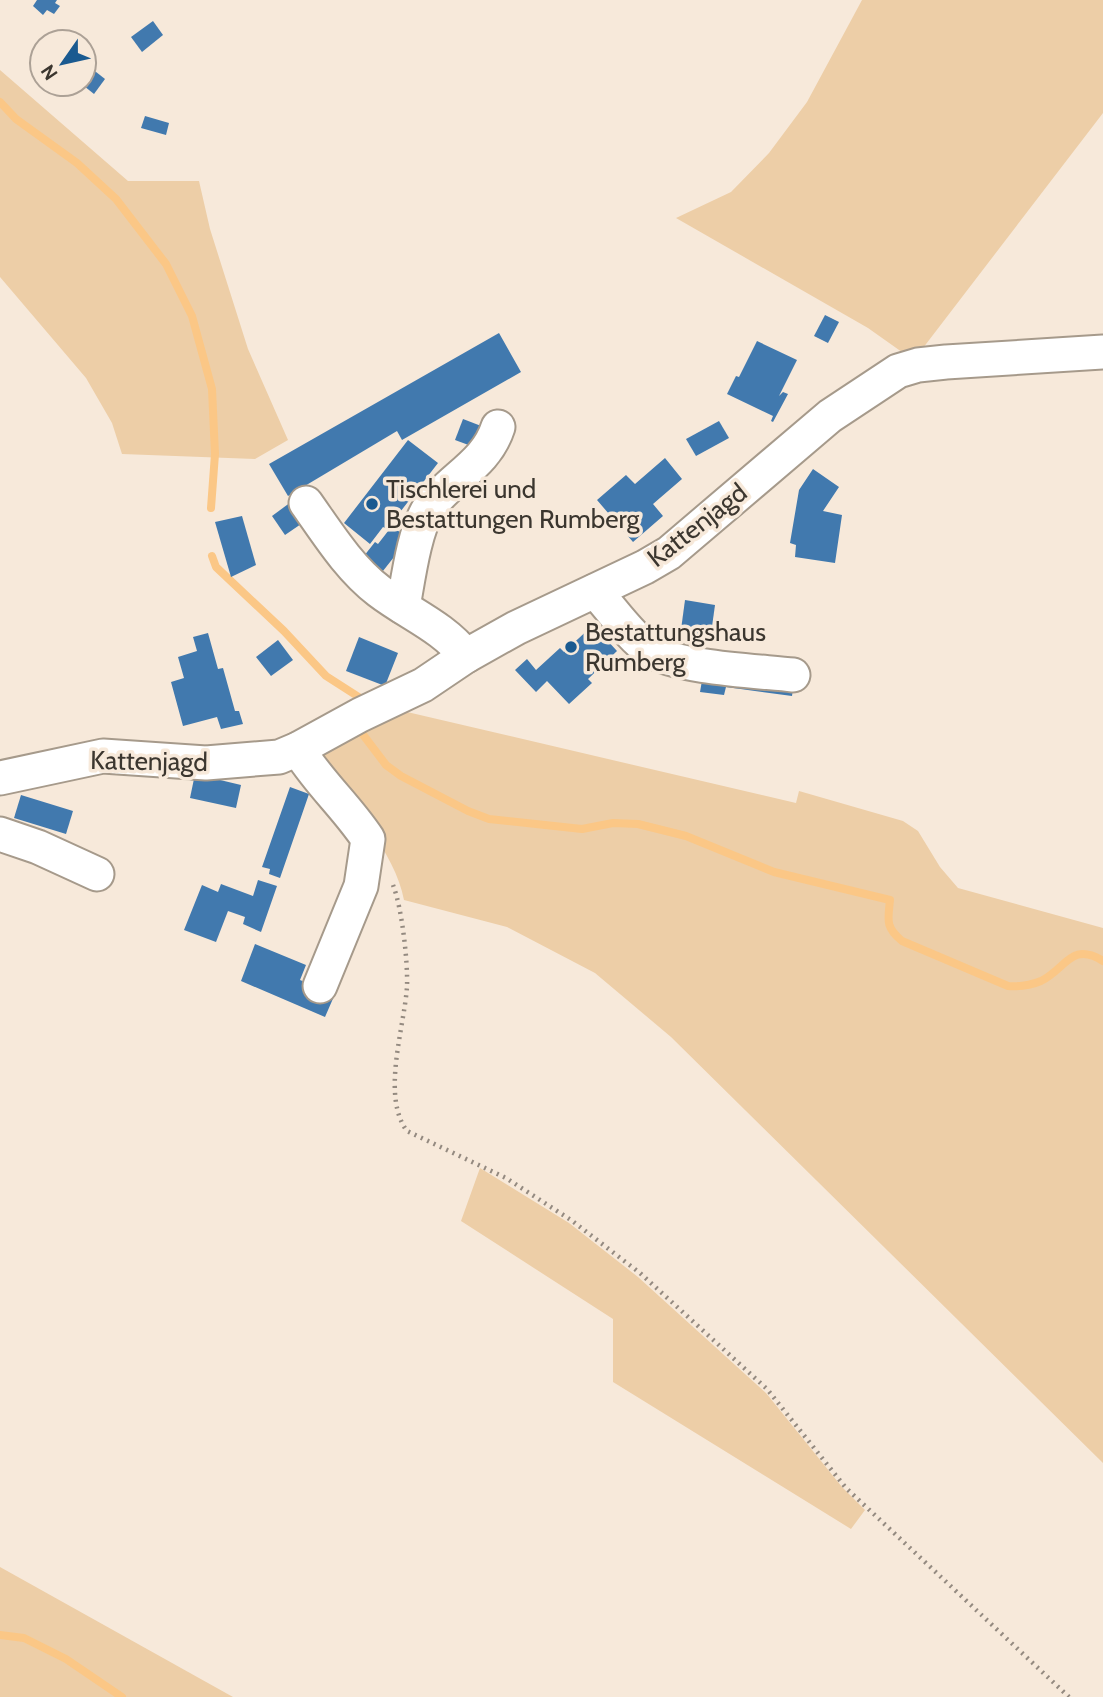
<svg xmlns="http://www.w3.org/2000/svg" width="1103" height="1697" font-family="Cabin,sans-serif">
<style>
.green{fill:#edcea7}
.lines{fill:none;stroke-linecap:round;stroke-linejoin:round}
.stream{stroke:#fbc786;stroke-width:8}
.building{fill:#4179ae}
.minor-casing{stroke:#a69a8b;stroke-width:37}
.path{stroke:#948a80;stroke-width:4.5;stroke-dasharray:2 5;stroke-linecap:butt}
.minor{stroke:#fff;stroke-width:33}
.poi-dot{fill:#1a5a90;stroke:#f7e9da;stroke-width:2.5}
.labels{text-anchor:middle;stroke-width:7;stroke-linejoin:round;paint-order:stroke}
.poi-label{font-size:26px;fill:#3b362f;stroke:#f7e9da;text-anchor:start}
.street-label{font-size:26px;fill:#3b362f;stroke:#f7e9da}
</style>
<rect width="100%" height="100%" fill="#f7e9da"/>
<!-- green -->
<g class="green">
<path d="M 862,0 L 1103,0 L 1103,113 L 923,348 L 916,362 L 868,328 L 676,218 L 731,192 L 769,153 L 807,102 Z"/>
<path d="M 0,70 L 128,181 L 199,181 L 210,229 L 248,349 L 288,440 L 255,459 L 122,454 L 112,423 L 86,378 L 0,277 Z"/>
<path d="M 390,708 L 796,803 L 799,791 L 903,821 L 918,831 L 940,867 L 958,888 L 1103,928 L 1103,1463 L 671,1037 L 595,973 L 507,927 L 404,900 C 395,850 344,796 312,757 Z"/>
<path d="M 480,1168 L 569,1223 L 638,1277 L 766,1393 L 842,1487 L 865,1510 L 851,1529 L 613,1382 L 613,1319 L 461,1221 Z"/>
<path d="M 0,1567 L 233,1697 L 0,1697 Z"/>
</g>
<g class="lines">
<!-- stream -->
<g class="stream">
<path d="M 0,102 L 16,119 L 77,163 L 116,199 L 166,264 L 192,316 L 212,389 L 215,454 L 211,508"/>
<path d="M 212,556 L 216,567 L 284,631 L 326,676 L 365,701"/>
<path d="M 361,732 L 386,765 L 401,776 L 468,811 L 489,819 L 582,829 L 613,823 L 638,824 L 686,836 L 774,872 L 890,900 C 888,920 885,927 902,941 L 1008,986 C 1020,987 1029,986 1041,981 C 1066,969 1071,941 1103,961"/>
<path d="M 0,1635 L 24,1638 L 66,1659 L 122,1697"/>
</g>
</g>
<!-- building -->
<g class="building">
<path d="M 37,0 L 57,0 L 55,3 L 60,6 L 54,14 L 47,10 L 43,15 L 33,6 Z"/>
<path d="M 153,21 L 163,35 L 142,52 L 131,37 Z"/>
<path d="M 91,68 L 105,79 L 94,94 L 84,86 L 84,76 Z"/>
<path d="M 145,116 L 169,123 L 166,135 L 141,128 Z"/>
<path d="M 825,315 L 839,322 L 828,343 L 814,336 Z"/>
<path d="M 499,333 L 521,372 L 402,440 L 397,431 L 288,496 L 269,464 Z"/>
<path d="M 757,341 L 797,360 L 779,396 L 783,392 L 788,394 L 773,422 L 771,421 L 773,416 L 727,394 L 736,376 L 739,377 Z"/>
<path d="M 463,419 L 489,429 L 482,450 L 455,440 Z"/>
<path d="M 719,421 L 729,438 L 696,456 L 686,439 Z"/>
<path d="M 408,440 L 438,463 L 387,529 L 383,527 L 370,544 L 344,523 Z"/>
<path d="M 665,458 L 682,479 L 653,504 L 663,516 L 633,542 L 597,500 L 626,475 L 635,484 Z"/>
<path d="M 813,469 L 839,487 L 823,511 L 842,515 L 835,563 L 795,557 L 796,545 L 790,543 L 799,490 Z"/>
<path d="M 291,502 L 304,522 L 285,535 L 272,516 Z"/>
<path d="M 242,516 L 256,565 L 231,577 L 215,522 Z"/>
<path d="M 392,526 L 411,541 L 396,559 L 394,557 L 379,576 L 360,561 L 375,542 L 378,544 Z"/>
<path d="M 685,600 L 715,605 L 710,641 L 680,637 Z"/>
<path d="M 593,625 L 617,651 L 588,679 L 592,683 L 569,704 L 547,681 L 536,692 L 515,670 L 527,659 L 536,670 L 560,648 L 564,652 Z"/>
<path d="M 208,633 L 218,669 L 223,668 L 235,711 L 239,711 L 243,724 L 221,729 L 217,717 L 183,726 L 171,682 L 184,678 L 178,657 L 197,651 L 193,637 Z"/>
<path d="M 359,637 L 398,653 L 385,686 L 346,671 Z"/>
<path d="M 278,640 L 293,660 L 271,676 L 256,657 Z"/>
<path d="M 704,669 L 794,681 L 792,696 L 726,687 L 724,695 L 700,692 Z"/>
<path d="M 195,774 L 241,785 L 236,808 L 190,798 Z"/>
<path d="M 290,787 L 309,794 L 280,878 L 269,874 L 270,869 L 262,867 Z"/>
<path d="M 21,795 L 73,811 L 66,834 L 14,818 Z"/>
<path d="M 258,880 L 277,886 L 261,932 L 243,924 L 245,917 L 228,911 L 216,942 L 184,930 L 202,885 L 218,892 L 221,884 L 253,896 Z"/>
<path d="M 255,944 L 306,965 L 300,980 L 335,994 L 325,1017 L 241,981 Z"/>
</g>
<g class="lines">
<defs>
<g id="minor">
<path d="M 306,503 C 328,534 349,568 379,591 C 409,614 442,626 466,656"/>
<path d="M 595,591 C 611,608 630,637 650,650 C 678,668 757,671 793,675"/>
<path d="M 403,607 C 408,580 414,531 429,508 C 450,478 486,465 498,427"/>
<path d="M 298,749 C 318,782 347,807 368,839 L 361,886 L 320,986"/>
<path d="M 0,778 L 103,756 L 206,763 L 279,757 L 298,749 L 360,715 L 423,685 L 466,656 L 516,628 L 645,567 L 669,553 L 830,416 L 898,371 L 918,365 L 946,362 L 1103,352"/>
<path d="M 0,834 L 38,847 L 97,874"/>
</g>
</defs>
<!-- minor casing -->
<use href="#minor" class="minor-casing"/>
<!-- path -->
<path class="path" d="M 393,885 C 402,908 408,962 407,987 C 404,1029 381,1096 407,1131 L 506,1178 L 571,1220 L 640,1273 L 767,1389 L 846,1488 L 1069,1697"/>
<!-- minor -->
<use href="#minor" class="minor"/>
</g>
<!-- markers -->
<g class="poi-dot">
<circle cx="372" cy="504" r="7"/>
<circle cx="571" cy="647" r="7"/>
</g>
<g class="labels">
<!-- poi labels -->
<g class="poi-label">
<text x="386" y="498">Tischlerei und<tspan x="386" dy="30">Bestattungen Rumberg</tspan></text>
<text x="585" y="641">Bestattungshaus<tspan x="585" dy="30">Rumberg</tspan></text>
</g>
<!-- street labels -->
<g class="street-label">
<text transform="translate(697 525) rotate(-38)" y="9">Kattenjagd</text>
<text transform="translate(149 761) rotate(1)" y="9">Kattenjagd</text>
</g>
</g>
<!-- north arrow -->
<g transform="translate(63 63) rotate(236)"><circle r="33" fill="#f7e9da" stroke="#aca196" stroke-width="2"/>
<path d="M0-5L12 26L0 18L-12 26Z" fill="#1a5a90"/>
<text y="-10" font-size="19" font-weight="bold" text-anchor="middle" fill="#3b362f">N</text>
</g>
</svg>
